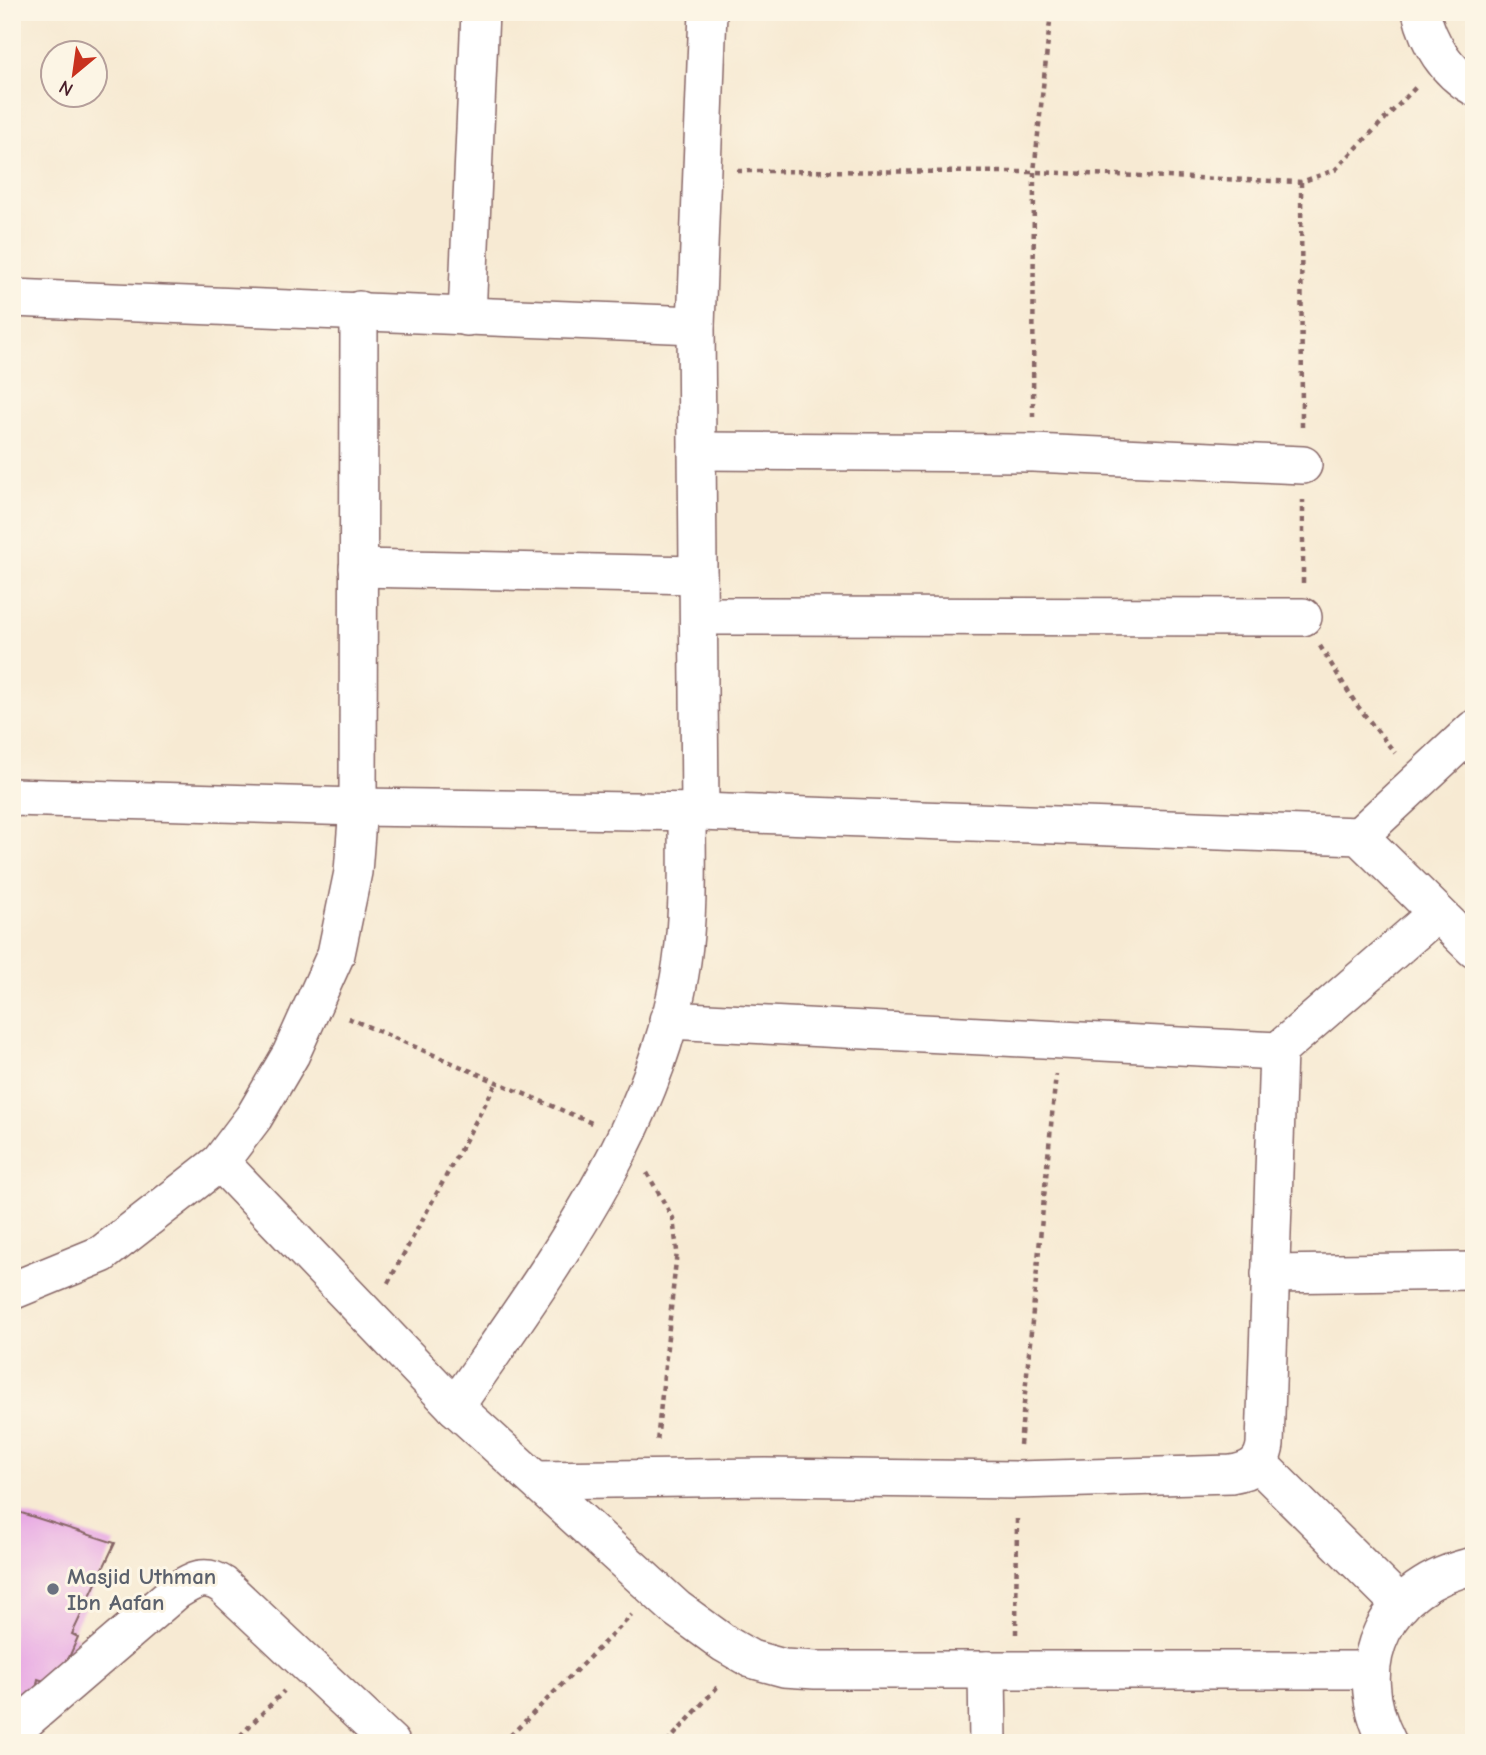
<svg xmlns="http://www.w3.org/2000/svg" width="1486" height="1755" font-family="'Comic Neue',sans-serif">
<style>
.building{fill:#e8aae4}
.lines{fill:none;stroke-linecap:round;stroke-linejoin:round}
.minor-casing{stroke:#876666;stroke-width:40}
.path{stroke:#876666;stroke-width:4.5;stroke-dasharray:5 5;stroke-linecap:butt}
.minor{stroke:#fff;stroke-width:37}
.worship-dot{fill:#6b7280;stroke:#fcf5e5;stroke-width:2.5}
.labels{text-anchor:middle;stroke-width:6;stroke-linejoin:round;paint-order:stroke}
.worship-label{font-size:23px;font-weight:bold;fill:#5b616d;stroke:#fcf5e5;text-anchor:start}
</style>
<rect width="100%" height="100%" fill="#fcf5e5"/>
<filter id="ink" filterUnits="userSpaceOnUse"><feTurbulence type="fractalNoise" baseFrequency=".0143" numOctaves="2"/><feDisplacementMap in="SourceGraphic" scale="14" xChannelSelector="R" yChannelSelector="G"/><feConvolveMatrix kernelMatrix="1 2 1 2 8 2 1 2 1" color-interpolation-filters="sRGB"/></filter>
<filter id="wash" filterUnits="userSpaceOnUse"><feTurbulence type="fractalNoise" baseFrequency=".00686" numOctaves="4" result="noise"/><feDisplacementMap in="SourceGraphic" scale="28" xChannelSelector="R" yChannelSelector="G"/><feGaussianBlur stdDeviation="1.57" result="paint"/><feColorMatrix in="noise" values="0 0 0 0 0 0 0 0 0 0 0 0 0 0 0 0 0 1.4 0 .05"/><feComposite in="paint" operator="in"/></filter>
<g filter="url(#wash)">
<rect width="100%" height="100%" fill="#f7ead3"/>
<g id="blocks">
<!-- building -->
<path class="building" d="M 12,1510 L 115,1543 L 72,1634 L 78,1637 L 57,1685 L 38,1679 L 34,1702 L 12,1692 Z"/>
</g>
</g>
<g filter="url(#ink)">
<use href="#blocks" fill-opacity="0" stroke="#876666" stroke-width="2"/>
<g class="lines">
<defs>
<g id="minor">
<path d="M 1421,12 C 1428,42 1446,72 1474,87"/>
<path d="M 12,298 L 696,325"/>
<path d="M 467,317 L 480,12"/>
<path d="M 697,451 L 1033,453 L 1303,465"/>
<path d="M 358,568 L 698,575"/>
<path d="M 699,616 L 1303,617"/>
<path d="M 12,797 L 358,807 L 700,812 L 1359,836 L 1474,949"/>
<path d="M 700,812 L 696,325 L 708,12"/>
<path d="M 1359,836 L 1474,729"/>
<path d="M 668,1020 L 1278,1051 L 1437,913"/>
<path d="M 220,1162 L 455,1407 L 677,1609 L 725,1644 L 751,1659 L 784,1668 L 815,1670 L 1370,1670"/>
<path d="M 1270,1274 L 1474,1271"/>
<path d="M 12,1291 L 102,1254 L 220,1162 L 254,1117 L 291,1054 L 336,954 L 353,872 L 358,807 L 359,310"/>
<path d="M 455,1407 C 548,1272 658,1128 682,961 C 689,912 687,862 687,812"/>
<path d="M 1258,1463 L 1401,1605"/>
<path d="M 536,1480 L 765,1477 L 1017,1480 L 1231,1474 C 1250,1471 1262,1465 1265,1445 L 1278,1051"/>
<path d="M 987,1670 L 988,1743"/>
<path d="M 12,1732 L 176,1591 C 193,1580 205,1573 223,1585 L 391,1743"/>
<path d="M 1388,1743 C 1346,1663 1386,1584 1474,1566"/>
</g>
</defs>
<!-- minor casing -->
<use href="#minor" class="minor-casing"/>
<!-- path -->
<g class="path">
<path d="M 737,171 L 1034,172 L 1301,182 L 1335,170 L 1418,85"/>
<path d="M 1301,182 L 1302,429"/>
<path d="M 1033,417 L 1034,172 L 1051,12"/>
<path d="M 1303,583 L 1303,500"/>
<path d="M 1320,646 L 1356,704 L 1395,753"/>
<path d="M 348,1018 L 594,1124"/>
<path d="M 647,1173 L 673,1218 L 677,1251 L 657,1442"/>
<path d="M 388,1283 L 497,1082"/>
<path d="M 1020,1445 L 1056,1074"/>
<path d="M 1016,1634 L 1017,1517"/>
<path d="M 233,1743 L 284,1691"/>
<path d="M 503,1743 L 632,1615"/>
<path d="M 667,1743 L 720,1684"/>
</g>
<!-- minor -->
<use href="#minor" class="minor"/>
</g>
</g>
<!-- markers -->
<circle class="worship-dot" cx="53" cy="1589" r="7"/>
<g class="labels">
<!-- worship labels -->
<g class="worship-label">
<text x="67" y="1584">Masjid Uthman<tspan x="67" dy="26">Ibn Aafan</tspan></text>
</g>
</g>
<!-- margin -->
<rect width="1486" height="1755" fill="none" stroke="#fcf5e5" stroke-width="42"/>
<!-- north arrow -->
<g transform="translate(74 74) rotate(209)"><circle r="33" fill="#fcf5e5" stroke="#b59f9b" stroke-width="2"/>
<path d="M0-5L12 26L0 18L-12 26Z" fill="#c8321e"/>
<text y="-10" font-size="19" font-weight="bold" text-anchor="middle" fill="#4a1f2b">N</text>
</g>
</svg>
